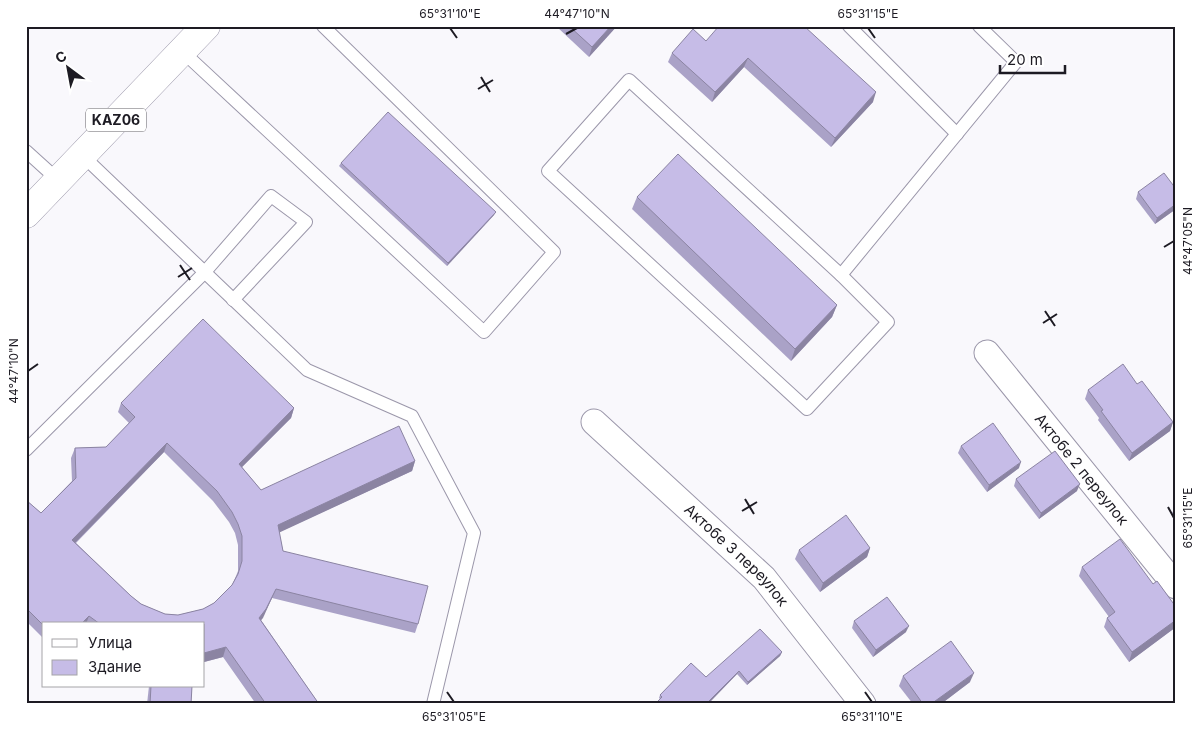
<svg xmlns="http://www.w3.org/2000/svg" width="1202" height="730" font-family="Inter,sans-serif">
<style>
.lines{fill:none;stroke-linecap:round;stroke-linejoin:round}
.service-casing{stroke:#9b97aa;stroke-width:14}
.minor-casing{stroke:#9b97aa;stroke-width:27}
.primary-casing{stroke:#9b97aa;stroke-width:29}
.service{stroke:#fff;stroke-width:12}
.minor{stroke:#fff;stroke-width:25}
.primary{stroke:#fff;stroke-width:28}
.wall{fill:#aaa2c7;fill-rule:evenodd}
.shaded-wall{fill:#8b84a2}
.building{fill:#c6bce7;stroke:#8b84a2;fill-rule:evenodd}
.ticks{fill:none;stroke:#1d1b23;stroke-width:2}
.labels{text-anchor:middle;stroke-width:4;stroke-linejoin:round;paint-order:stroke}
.shield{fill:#fff;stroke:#615f65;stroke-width:1}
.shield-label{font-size:14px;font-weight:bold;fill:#1d1b23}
.street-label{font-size:15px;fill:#1d1b23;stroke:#fff}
.neatline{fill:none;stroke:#1d1b23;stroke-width:2}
.ticks-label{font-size:12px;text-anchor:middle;fill:#1d1b23}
</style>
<rect width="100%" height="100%" fill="#f9f8fc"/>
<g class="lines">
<defs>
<g id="service">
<path d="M 849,26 L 957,134"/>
<path d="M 182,51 L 484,332 L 554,252 L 323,26"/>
<path d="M 629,80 L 841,275 L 888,322 L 807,409 L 548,171 Z"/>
<path d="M 26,151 L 58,180"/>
<path d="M 82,155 L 307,370 L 412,416 L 474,533 L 433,704"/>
<path d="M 841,275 L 1016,62 L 979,26"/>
<path d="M 26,450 L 204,273 L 271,196 L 306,222 L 233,300"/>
</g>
<g id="minor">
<path id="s1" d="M 987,353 L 1176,586"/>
<path id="s2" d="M 594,422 L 764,578 L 863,704"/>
</g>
<path id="primary" d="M 26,214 L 206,26"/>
</defs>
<!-- service casing -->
<use href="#service" class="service-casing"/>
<!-- minor casing -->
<use href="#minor" class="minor-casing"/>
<!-- primary casing -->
<use href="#primary" class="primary-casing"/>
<!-- service -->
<use href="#service" class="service"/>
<!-- minor -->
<use href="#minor" class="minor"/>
<!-- primary -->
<use href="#primary" class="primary"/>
</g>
<!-- wall -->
<g class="wall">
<path d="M 556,26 L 617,26 L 589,57 Z"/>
<path d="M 706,41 L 873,102 L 831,147 L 744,67 L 712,102 L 668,62 L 672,53 Z"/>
<path d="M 341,163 L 494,215 L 447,266 L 339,166 Z"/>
<path d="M 1176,189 L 1176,209 L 1155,224 L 1136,199 L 1138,192 Z"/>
<path d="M 637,197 L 837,305 L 832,317 L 791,361 L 632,209 Z"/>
<path d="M 1137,384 L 1173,422 L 1170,431 L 1129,461 L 1098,420 L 1099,418 L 1085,399 L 1088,390 Z"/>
<path d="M 121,403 L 294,408 L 291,418 L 242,467 L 261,490 L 415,461 L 412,471 L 279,532 L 283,551 L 418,624 L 415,633 L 272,598 L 261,620 L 319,704 L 256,704 L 223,657 L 204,662 L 204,624 L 44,624 L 44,639 L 26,621 L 26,500 L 41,513 L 72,481 L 71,458 L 75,448 L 106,447 L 129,423 L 118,412 ZM 164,452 L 213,501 L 229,522 L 235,533 L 238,545 L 238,571 L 236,576 L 232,585 L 214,603 L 203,609 L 178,615 L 165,614 L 141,604 L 131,596 L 76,543 Z"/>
<path d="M 961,446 L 1019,468 L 987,492 L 958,453 Z"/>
<path d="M 1016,479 L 1077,491 L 1039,519 L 1014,486 Z"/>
<path d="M 1176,506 L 1176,517 L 1172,513 Z"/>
<path d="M 870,548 L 867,557 L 820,592 L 795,559 L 799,550 Z"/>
<path d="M 1082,567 L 1153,584 L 1176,607 L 1176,627 L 1129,662 L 1104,627 L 1107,618 L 1109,617 L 1079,576 Z"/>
<path d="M 854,621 L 906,632 L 873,657 L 852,628 Z"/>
<path d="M 782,652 L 780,656 L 747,685 L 737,674 L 708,704 L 655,704 L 660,699 L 659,698 L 660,695 Z"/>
<path d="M 903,676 L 970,682 L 941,704 L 913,704 L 899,686 Z"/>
<path d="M 149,686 L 192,686 L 191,704 L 147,704 Z"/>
</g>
<!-- shaded-wall -->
<g class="shaded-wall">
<path d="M 611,26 L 617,26 L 589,57 L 592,47 Z"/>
<path d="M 748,58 L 744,67 L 712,102 L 715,92 Z"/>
<path d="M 876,92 L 873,102 L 831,147 L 835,138 Z"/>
<path d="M 1176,204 L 1176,209 L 1155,224 L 1157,218 Z"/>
<path d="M 496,212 L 494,215 L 447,266 L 448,263 Z"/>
<path d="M 837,305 L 832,317 L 791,361 L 795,349 Z"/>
<path d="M 294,408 L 291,418 L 236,473 L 239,464 Z"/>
<path d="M 1173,422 L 1170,431 L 1129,461 L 1132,453 Z"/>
<path d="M 167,443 L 164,452 L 69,549 L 72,540 Z"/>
<path d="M 415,461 L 412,471 L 274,535 L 278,525 Z"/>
<path d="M 1021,462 L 1019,468 L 987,492 L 989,485 Z"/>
<path d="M 1080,484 L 1077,491 L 1039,519 L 1041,513 Z"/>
<path d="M 870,548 L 867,557 L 820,592 L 823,583 Z"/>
<path d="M 276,589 L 272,598 L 263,618 L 255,627 L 259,618 Z"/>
<path d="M 89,616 L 86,624 L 81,624 Z"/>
<path d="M 1176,620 L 1176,627 L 1129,662 L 1132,652 Z"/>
<path d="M 909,626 L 906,632 L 873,657 L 876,650 Z"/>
<path d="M 226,647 L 223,657 L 204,662 L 204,653 Z"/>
<path d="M 782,652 L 780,656 L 747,685 L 748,682 Z"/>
<path d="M 739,671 L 737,674 L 708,704 L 706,704 Z"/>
<path d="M 974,673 L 970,682 L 941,704 L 931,704 Z"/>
</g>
<!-- building -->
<g class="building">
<path d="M 569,26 L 611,26 L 592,47 Z"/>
<path d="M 719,26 L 804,26 L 876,92 L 835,138 L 748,58 L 715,92 L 672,53 L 693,29 L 706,41 Z"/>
<path d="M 388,112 L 496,212 L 448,263 L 341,163 Z"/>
<path d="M 678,154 L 837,305 L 795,349 L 637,197 Z"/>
<path d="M 1164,173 L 1176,189 L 1176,204 L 1157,218 L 1138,192 Z"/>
<path d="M 203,319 L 294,408 L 239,464 L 261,490 L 399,426 L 415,461 L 278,525 L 283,551 L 428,586 L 418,624 L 276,589 L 266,609 L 259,618 L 319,704 L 266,704 L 226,647 L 204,653 L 204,624 L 100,624 L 89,616 L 81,624 L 44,624 L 44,626 L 29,611 L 26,614 L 26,500 L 41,513 L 76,478 L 75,448 L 106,447 L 135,417 L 121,403 ZM 167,443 L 217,491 L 232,512 L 238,524 L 242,536 L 242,561 L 238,574 L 232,585 L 214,603 L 203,609 L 178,615 L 165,614 L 141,604 L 131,596 L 72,540 Z"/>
<path d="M 1123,364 L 1137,384 L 1142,381 L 1173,422 L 1132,453 L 1101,411 L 1103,410 L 1088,390 Z"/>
<path d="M 993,423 L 1021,462 L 989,485 L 961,446 Z"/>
<path d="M 1055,451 L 1080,484 L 1041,513 L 1016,479 Z"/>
<path d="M 846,515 L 870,548 L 823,583 L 799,550 Z"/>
<path d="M 1120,539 L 1153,584 L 1157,581 L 1176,607 L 1176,620 L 1132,652 L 1107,618 L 1115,612 L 1082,567 Z"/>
<path d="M 887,597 L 909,626 L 876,650 L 854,621 Z"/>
<path d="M 760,629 L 782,652 L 748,682 L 739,671 L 706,704 L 655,704 L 662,697 L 660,695 L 691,663 L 706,677 Z"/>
<path d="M 951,641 L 974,673 L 931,704 L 923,704 L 903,676 Z"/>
<path d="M 151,686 L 192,686 L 191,704 L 150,704 Z"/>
</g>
<!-- ticks -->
<path class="ticks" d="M 450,28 L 457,38M 868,28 L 875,38M 566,34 L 577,28M 481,77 L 490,92M 478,89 L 493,80M 1164,247 L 1174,241M 180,265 L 190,280M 178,277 L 192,268M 1045,311 L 1055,326M 1043,323 L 1057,314M 28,371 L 38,364M 745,499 L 754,514M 1168,507 L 1174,518M 742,511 L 757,502M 447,692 L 454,702M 865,692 L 872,702"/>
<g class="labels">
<!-- shield labels -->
<rect class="shield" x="86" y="108.5" width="60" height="23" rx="4"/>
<g class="shield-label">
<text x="116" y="125">KAZ06</text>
</g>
<!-- street labels -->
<g class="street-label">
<text dy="5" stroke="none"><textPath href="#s1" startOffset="150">Актобе 2 переулок</textPath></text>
<text dy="5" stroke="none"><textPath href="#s2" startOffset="195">Актобе 3 переулок</textPath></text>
</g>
</g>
<!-- border -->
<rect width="1202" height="730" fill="none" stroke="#ffffff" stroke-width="55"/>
<!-- legend -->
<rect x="42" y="622" width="162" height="65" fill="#ffffff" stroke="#a5a4a7"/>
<rect x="52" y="639" width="25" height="8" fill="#ffffff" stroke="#a5a4a7"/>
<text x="88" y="648" font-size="15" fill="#1d1b23">Улица</text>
<rect x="52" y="660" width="25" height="15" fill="#c6bce7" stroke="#a5a4a7"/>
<text x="88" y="672" font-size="15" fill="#1d1b23">Здание</text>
<!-- north arrow -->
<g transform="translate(68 68) rotate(328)" stroke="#ffffff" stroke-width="4" paint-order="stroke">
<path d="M0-4L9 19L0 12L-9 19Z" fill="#1d1b23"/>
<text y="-8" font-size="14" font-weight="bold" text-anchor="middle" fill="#1d1b23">С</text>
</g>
<!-- scale -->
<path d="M1000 65v8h65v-8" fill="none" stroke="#1d1b23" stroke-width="2.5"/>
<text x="1007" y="65" font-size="15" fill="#1d1b23" stroke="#ffffff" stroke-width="4" paint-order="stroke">20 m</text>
<rect x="28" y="28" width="1146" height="674" class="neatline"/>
<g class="ticks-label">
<text x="450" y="18">65°31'10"E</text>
<text x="577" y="18">44°47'10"N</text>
<text x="868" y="18">65°31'15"E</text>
<text transform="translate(1188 241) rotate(-90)" y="4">44°47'05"N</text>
<text transform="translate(14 371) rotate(-90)" y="4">44°47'10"N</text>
<text transform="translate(1188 518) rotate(-90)" y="4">65°31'15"E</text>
<text x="454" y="721">65°31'05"E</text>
<text x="872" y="721">65°31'10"E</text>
</g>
</svg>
